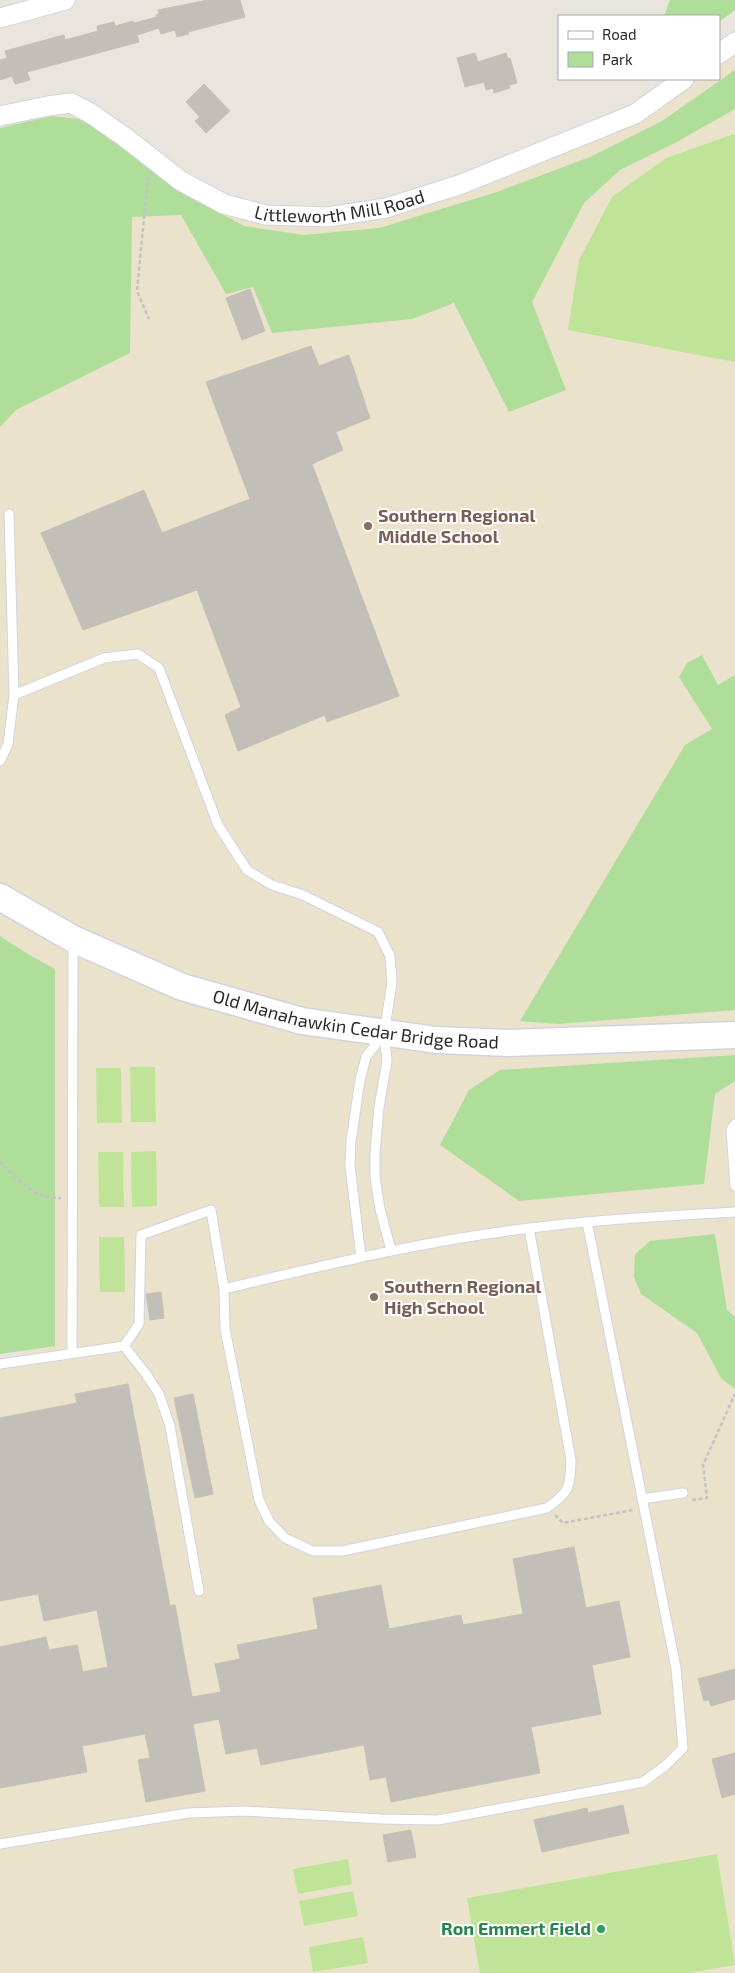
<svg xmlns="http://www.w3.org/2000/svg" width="735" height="1973" font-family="'Exo 2',sans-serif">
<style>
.education{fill:#ebe2cc}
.green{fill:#afde9b}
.pitch{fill:#c0e497}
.building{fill:#c3beb8;stroke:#c5c0b5}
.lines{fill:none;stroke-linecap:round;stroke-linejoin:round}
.lane-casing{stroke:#d1d3e1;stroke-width:11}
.street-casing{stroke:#d1d3e1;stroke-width:21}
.secondary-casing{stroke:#d1d3e1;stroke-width:29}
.path{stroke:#c3c3c3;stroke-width:2.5;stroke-dasharray:4 2.5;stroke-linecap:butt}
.lane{stroke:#fff;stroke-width:9}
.street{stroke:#fff;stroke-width:19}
.secondary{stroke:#fff;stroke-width:26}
.education-dot{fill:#8d6e63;stroke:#fff;stroke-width:2}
.leisure-dot{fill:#2e9e5b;stroke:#fff;stroke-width:2}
.labels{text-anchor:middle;stroke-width:4;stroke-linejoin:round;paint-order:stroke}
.street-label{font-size:18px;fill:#292929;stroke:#fff}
.education-label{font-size:18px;font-weight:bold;fill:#785e54;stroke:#fff;text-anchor:start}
.leisure-label{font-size:18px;font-weight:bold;fill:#27864d;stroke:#fff;text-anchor:end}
</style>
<rect width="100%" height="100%" fill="#eae5dc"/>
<!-- education -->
<path class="education" d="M 735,41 L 735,1973 L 0,1973 L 0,1364 L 25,1360 L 0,1234 L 0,116 L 71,103 L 150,158 L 266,215 L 386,208 L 635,114 L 683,79 L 719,79 L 719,53 Z"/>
<!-- green -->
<g class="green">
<path d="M 670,0 L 735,0 L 735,10 L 719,22 L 719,16 L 664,16 Z"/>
<path d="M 735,70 L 735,109 L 675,143 L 620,170 L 584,203 L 532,302 L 566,390 L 509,412 L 454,303 L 412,319 L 272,333 L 253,287 L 226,294 L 181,215 L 132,217 L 130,353 L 16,410 L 0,427 L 0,128 L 52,116 L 79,119 L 139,155 L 199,202 L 244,226 L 304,235 L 379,228 L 497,192 L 590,157 L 662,121 Z"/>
<path d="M 702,655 L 718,685 L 735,675 L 735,1010 L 558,1024 L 520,1021 L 685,745 L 712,729 L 679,677 L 687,663 Z"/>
<path d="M 0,936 L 26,953 L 55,969 L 55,1346 L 0,1354 Z"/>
<path d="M 735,1055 L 735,1081 L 715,1094 L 704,1184 L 519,1201 L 440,1145 L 469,1090 L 500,1070 Z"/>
<path d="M 715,1234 L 727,1310 L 735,1317 L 735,1389 L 721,1378 L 697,1333 L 641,1294 L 634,1277 L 635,1254 L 650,1241 Z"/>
</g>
<!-- pitch -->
<g class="pitch">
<path d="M 731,135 L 735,135 L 735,362 L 568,330 L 579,260 L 612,197 L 666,158 Z"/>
<path d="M 130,1067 L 155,1067 L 156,1122 L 131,1122 Z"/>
<path d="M 96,1068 L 121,1068 L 122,1123 L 97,1123 Z"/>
<path d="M 156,1151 L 157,1206 L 132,1207 L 131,1152 Z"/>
<path d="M 98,1152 L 123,1152 L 124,1207 L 99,1207 Z"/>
<path d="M 99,1237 L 124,1237 L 125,1292 L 100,1292 Z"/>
<path d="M 717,1854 L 735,1965 L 688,1973 L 480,1973 L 467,1898 Z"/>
<path d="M 348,1859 L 352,1884 L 298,1894 L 293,1869 Z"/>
<path d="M 353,1891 L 358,1916 L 304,1926 L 299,1901 Z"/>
<path d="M 363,1937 L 368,1963 L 313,1972 L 309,1947 Z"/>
</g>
<!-- building -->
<g class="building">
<path d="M 208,0 L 240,0 L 245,17 L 188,32 L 189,34 L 177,37 L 175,30 L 161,34 L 159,28 L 137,35 L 139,42 L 27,72 L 30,80 L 15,84 L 12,76 L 0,80 L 0,60 L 7,58 L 5,51 L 64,35 L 65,40 L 98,31 L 97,26 L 114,22 L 115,26 L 133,21 L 134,23 L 157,17 L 156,15 L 159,14 L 158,10 Z"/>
<path d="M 475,53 L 478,62 L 506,53 L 508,59 L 510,58 L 517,83 L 509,85 L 510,88 L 494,93 L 493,88 L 486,90 L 484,82 L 465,87 L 457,58 Z"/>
<path d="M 204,84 L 230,111 L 206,133 L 195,121 L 200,117 L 186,102 Z"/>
<path d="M 250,289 L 265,331 L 242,340 L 226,298 Z"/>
<path d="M 311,346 L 319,366 L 349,355 L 370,418 L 336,432 L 343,450 L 312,464 L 399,696 L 327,722 L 325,715 L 238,751 L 225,715 L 241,707 L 197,590 L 83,630 L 41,533 L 144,490 L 162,533 L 250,499 L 206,382 Z"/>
<path d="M 161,1292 L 164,1318 L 150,1320 L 146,1294 Z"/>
<path d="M 128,1384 L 170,1606 L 175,1605 L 192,1697 L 221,1692 L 215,1664 L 240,1659 L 237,1645 L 318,1629 L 313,1598 L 381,1585 L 389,1629 L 461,1615 L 463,1625 L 523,1614 L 513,1559 L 574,1547 L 586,1608 L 619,1601 L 630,1657 L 592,1665 L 601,1714 L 531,1727 L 540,1773 L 391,1802 L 386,1777 L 370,1780 L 364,1745 L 261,1765 L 257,1748 L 226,1754 L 219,1719 L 193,1724 L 205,1791 L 146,1802 L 138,1760 L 150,1758 L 145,1734 L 82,1746 L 87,1772 L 0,1788 L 0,1647 L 46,1637 L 49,1650 L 77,1645 L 83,1672 L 108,1667 L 97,1610 L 44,1621 L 38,1594 L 0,1601 L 0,1418 L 77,1403 L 75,1394 Z"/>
<path d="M 193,1394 L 213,1494 L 195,1498 L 174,1398 Z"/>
<path d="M 735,1669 L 735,1699 L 711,1706 L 709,1700 L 704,1701 L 698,1679 Z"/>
<path d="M 735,1753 L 735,1794 L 722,1798 L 712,1759 Z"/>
<path d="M 623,1805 L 629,1833 L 542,1852 L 534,1820 L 587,1808 L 588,1813 Z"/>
<path d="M 411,1830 L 416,1857 L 388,1862 L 383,1835 Z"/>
</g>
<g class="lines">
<defs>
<g id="lane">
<path d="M 9,514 L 14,695"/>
<path d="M 0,761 L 8,744 L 14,695 L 104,658 L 138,654 L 159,668 L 218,825 L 247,870 L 272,885 L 303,895 L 378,932 L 390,956 L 392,983 L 384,1033 L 387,1061 L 379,1107 L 375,1152 L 375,1177 L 380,1209 L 391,1250"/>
<path d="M 735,1124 L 731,1130 L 735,1186"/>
<path d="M 361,1257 L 350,1166 L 351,1141 L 360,1080 L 366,1057 L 383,1035"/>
<path d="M 224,1289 C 325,1265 427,1240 531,1228 C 599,1219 667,1216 735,1212"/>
<path d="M 124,1346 L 146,1374 L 159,1394 L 170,1426 L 199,1591"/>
<path d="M 72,1353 L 73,944"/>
<path d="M 0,1364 L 124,1346 L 139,1324 L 141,1235 L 211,1210 L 224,1289 L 225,1329 L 259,1500 L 269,1521 L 285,1538 L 313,1551 L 342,1551 L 547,1508 C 570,1491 570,1488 571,1460 L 529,1228"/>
<path d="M 642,1499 L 683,1493"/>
<path d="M 0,1844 L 188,1813 L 245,1811 L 381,1819 L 438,1820 L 643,1782 L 665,1766 L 683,1748 L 676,1668 L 587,1222"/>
</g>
<g id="street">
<path d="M 0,18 L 65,0"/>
<path d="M 719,54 L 735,42"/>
<path id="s1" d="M 0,116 L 48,106 L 71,103 L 90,113 L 126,138 L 181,181 L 224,204 L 266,215 L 328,217 L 386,208 L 459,185 L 635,114 L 684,79"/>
</g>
<g id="secondary">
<path id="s2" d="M 0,897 L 73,939 L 182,987 L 302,1021 L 436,1040 L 508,1043 L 735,1035"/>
</g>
</defs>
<!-- lane casing -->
<use href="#lane" class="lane-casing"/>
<!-- street casing -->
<use href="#street" class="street-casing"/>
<!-- secondary casing -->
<use href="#secondary" class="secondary-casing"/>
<!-- path -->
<g class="path">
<path d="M 148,176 L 137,291 L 149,319"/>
<path d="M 0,1161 C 20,1181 30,1197 61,1198"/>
<path d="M 692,1500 L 707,1498 L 703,1465 L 735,1394"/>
<path d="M 555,1515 L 563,1523 L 633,1510"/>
</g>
<!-- lane -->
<use href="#lane" class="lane"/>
<!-- street -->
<use href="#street" class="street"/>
<!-- secondary -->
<use href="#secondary" class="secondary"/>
</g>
<!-- markers -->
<g class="education-dot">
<circle cx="368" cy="526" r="5"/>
<circle cx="374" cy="1297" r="5"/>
</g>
<circle class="leisure-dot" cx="601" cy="1929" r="5"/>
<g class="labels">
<!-- street labels -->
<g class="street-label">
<text dy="6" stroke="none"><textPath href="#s1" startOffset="374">Littleworth Mill Road</textPath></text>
<text dy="6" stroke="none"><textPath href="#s2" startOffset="381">Old Manahawkin Cedar Bridge Road</textPath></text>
</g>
<!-- education labels -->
<g class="education-label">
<text x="378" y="522">Southern Regional<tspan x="378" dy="21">Middle School</tspan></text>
<text x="384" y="1293">Southern Regional<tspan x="384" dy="21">High School</tspan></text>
</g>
<!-- leisure labels -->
<g class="leisure-label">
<text x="591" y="1935">Ron Emmert Field</text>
</g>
</g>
<!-- legend -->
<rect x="558" y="15" width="162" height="65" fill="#ffffff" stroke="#a9a9a9"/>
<rect x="568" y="31" width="25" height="8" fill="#ffffff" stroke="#a9a9a9"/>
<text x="602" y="40" font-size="15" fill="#292929">Road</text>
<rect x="568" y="52" width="25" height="15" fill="#afde9b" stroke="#a9a9a9"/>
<text x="602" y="65" font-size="15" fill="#292929">Park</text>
</svg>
